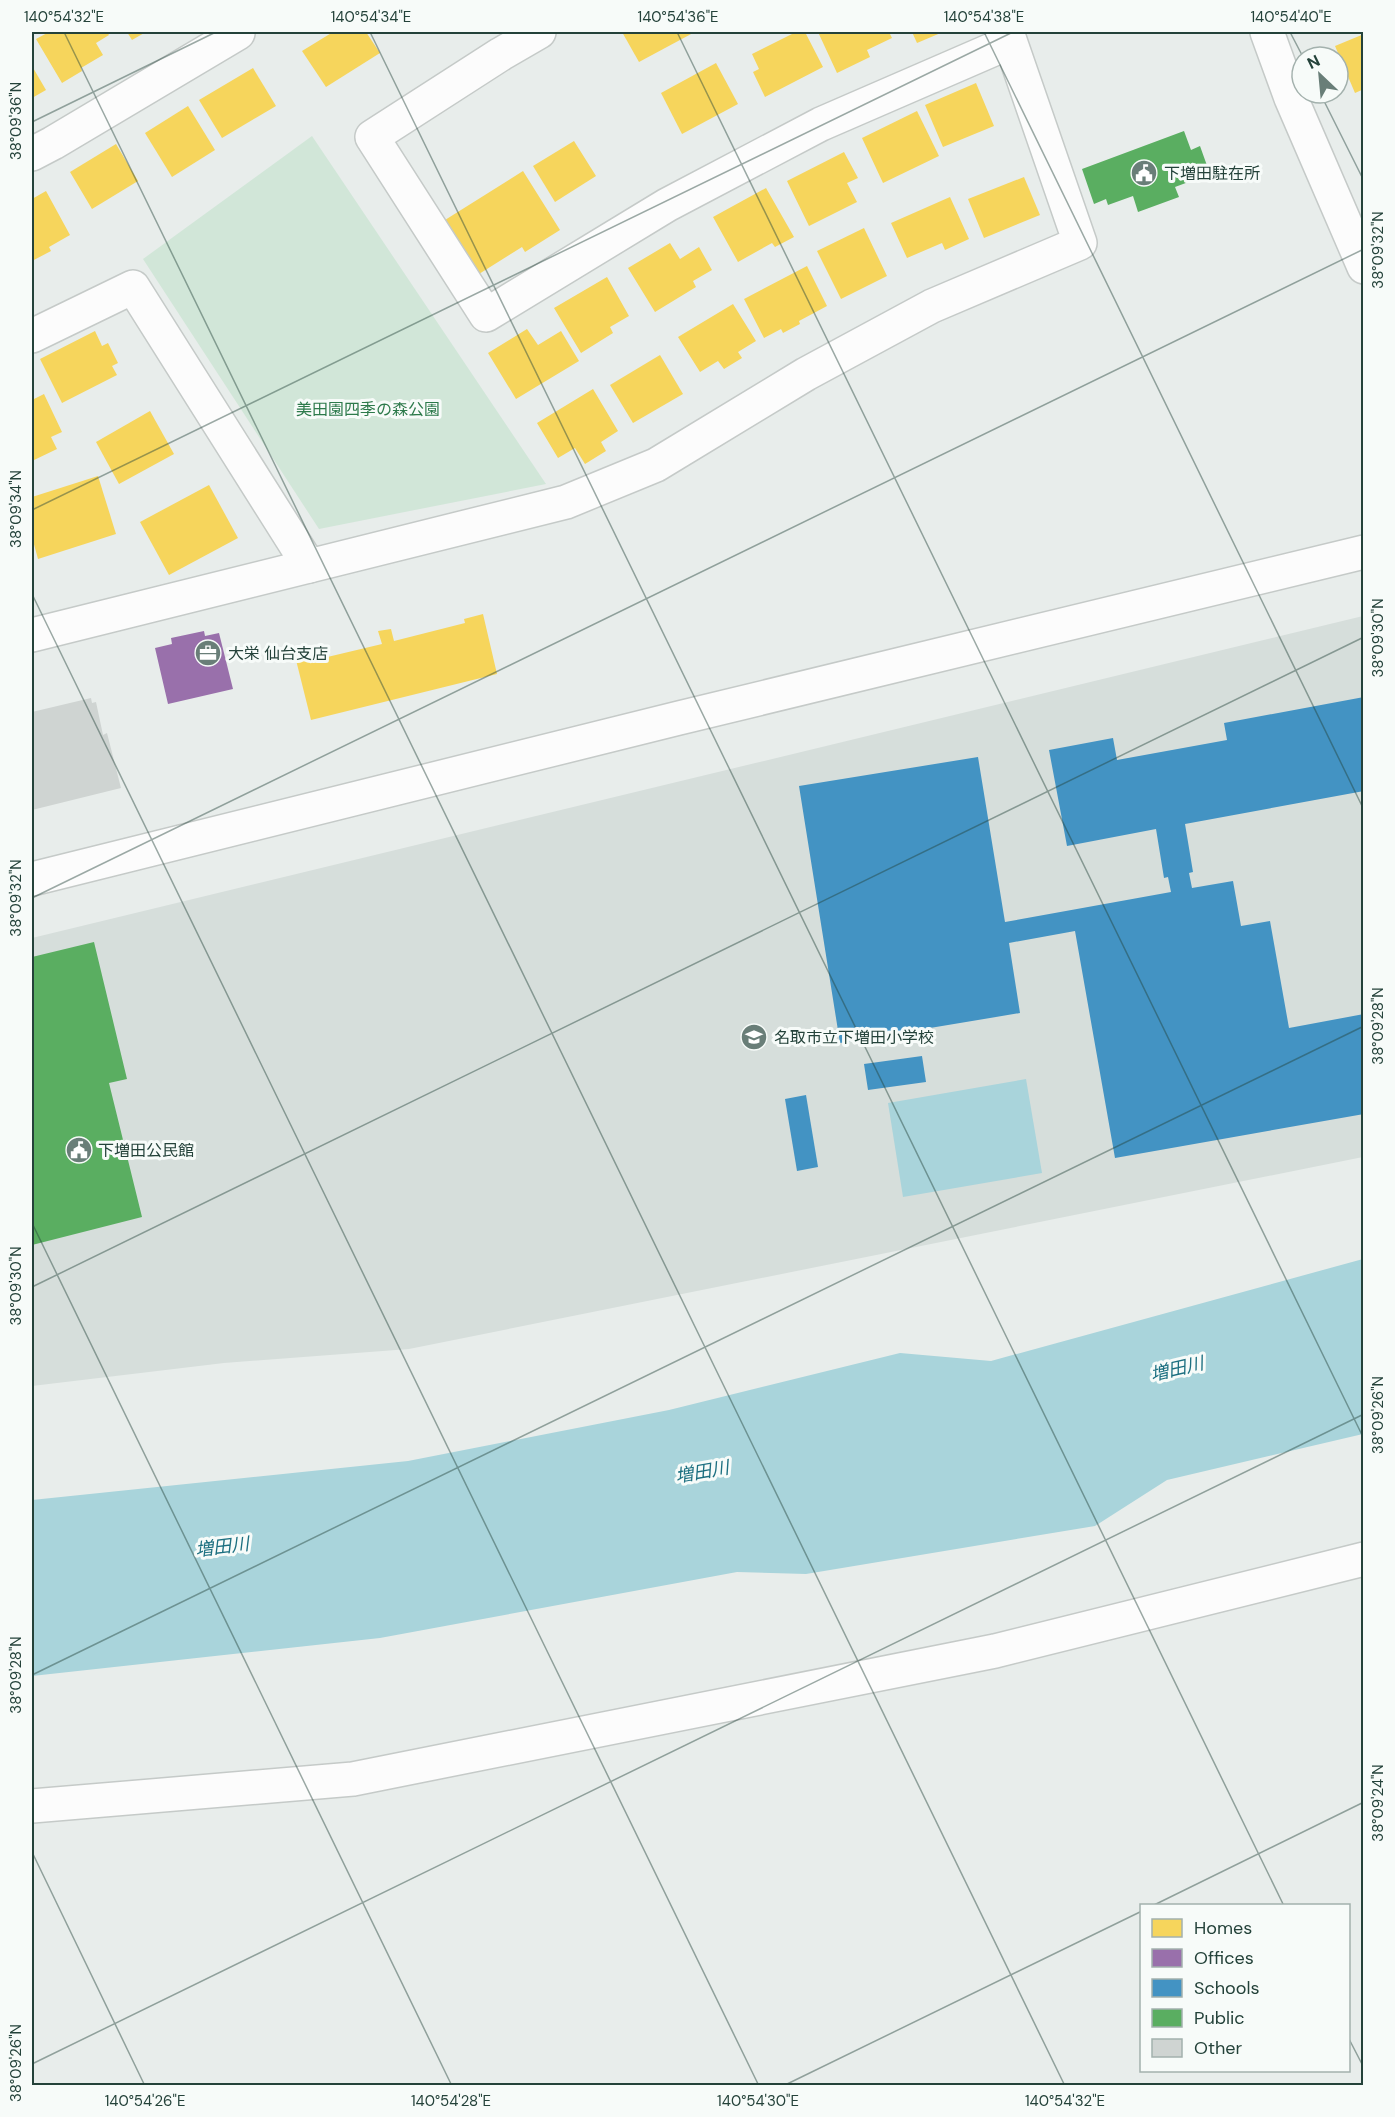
<svg xmlns="http://www.w3.org/2000/svg" width="1395" height="2117" font-family="'DM Sans','Noto Sans JP',sans-serif">
<style>
.built{fill:#d6dedb}
.green{fill:#d1e6d8}
.water{fill:#a9d4db}
.homes{fill:#f6d55c}
.offices{fill:#9970ab}
.schools{fill:#4393c3}
.public{fill:#5aae61}
.building{fill:#cfd4d2}
.lines{fill:none;stroke-linecap:round;stroke-linejoin:round}
.minor-casing{stroke:#c5cac8;stroke-width:36}
.minor{stroke:#fcfcfc;stroke-width:33}
.ticks{fill:none;stroke:#24423a;stroke-width:1.5;stroke-opacity:0.45}
.labels{text-anchor:middle;stroke-width:6;stroke-linejoin:round;paint-order:stroke}
.poi-label{font-size:16px;fill:#24423a;stroke:#f7fbf9;text-anchor:start}
.park-label{font-size:16px;fill:#2d7a4b;stroke:#f7fbf9}
.water-label{font-size:18px;font-style:italic;fill:#1c6f80;stroke:#f7fbf9}
.neatline{fill:none;stroke:#24423a;stroke-width:2}
.ticks-label{font-size:15px;text-anchor:middle;fill:#24423a}
</style>
<rect width="100%" height="100%" fill="#e8edeb"/>
<!-- built -->
<path class="built" d="M 1363,616 L 1363,1157 L 409,1349 L 224,1363 L 32,1386 L 32,938 Z"/>
<!-- green -->
<path class="green" d="M 312,136 L 546,484 L 319,529 L 143,259 Z"/>
<!-- water -->
<g class="water">
<path d="M 1026,1079 L 1042,1173 L 903,1197 L 888,1103 Z"/>
<path d="M 1363,1259 L 1363,1434 L 1167,1480 L 1095,1526 L 806,1574 L 737,1572 L 380,1638 L 32,1676 L 32,1500 L 408,1461 L 669,1410 L 900,1353 L 991,1361 Z"/>
</g>
<!-- homes -->
<g class="homes">
<path d="M 49,32 L 107,32 L 109,35 L 96,43 L 103,55 L 81,68 L 82,71 L 62,83 L 36,39 Z"/>
<path d="M 127,32 L 146,32 L 132,40 Z"/>
<path d="M 333,32 L 366,32 L 380,53 L 326,87 L 302,51 Z"/>
<path d="M 622,32 L 692,32 L 693,33 L 639,62 Z"/>
<path d="M 796,32 L 805,32 L 823,67 L 765,97 L 753,72 L 759,69 L 752,54 Z"/>
<path d="M 818,32 L 889,32 L 892,38 L 867,50 L 870,57 L 837,73 Z"/>
<path d="M 912,32 L 943,32 L 917,43 Z"/>
<path d="M 1364,34 L 1364,89 L 1355,93 L 1335,46 Z"/>
<path d="M 716,63 L 738,104 L 682,134 L 661,93 Z"/>
<path d="M 32,66 L 46,90 L 32,98 Z"/>
<path d="M 253,68 L 276,106 L 222,138 L 199,100 Z"/>
<path d="M 976,83 L 994,126 L 943,147 L 925,105 Z"/>
<path d="M 188,106 L 215,150 L 172,177 L 145,133 Z"/>
<path d="M 917,111 L 939,156 L 883,183 L 862,138 Z"/>
<path d="M 574,141 L 596,176 L 555,202 L 533,166 Z"/>
<path d="M 116,144 L 138,181 L 92,209 L 70,172 Z"/>
<path d="M 844,152 L 858,178 L 847,183 L 857,202 L 809,226 L 787,181 Z"/>
<path d="M 523,171 L 560,230 L 525,252 L 522,247 L 479,274 L 445,220 Z"/>
<path d="M 1024,177 L 1040,215 L 984,238 L 968,199 Z"/>
<path d="M 766,188 L 794,237 L 775,247 L 772,243 L 738,262 L 713,217 Z"/>
<path d="M 46,191 L 70,235 L 49,247 L 51,251 L 32,261 L 32,199 Z"/>
<path d="M 950,197 L 969,239 L 945,250 L 942,243 L 907,258 L 891,223 Z"/>
<path d="M 864,228 L 887,276 L 841,299 L 817,251 Z"/>
<path d="M 670,243 L 680,259 L 699,247 L 712,270 L 693,281 L 696,287 L 655,312 L 628,268 Z"/>
<path d="M 807,266 L 827,306 L 799,321 L 800,324 L 783,333 L 781,329 L 764,338 L 744,299 Z"/>
<path d="M 607,277 L 629,316 L 610,327 L 613,333 L 581,353 L 554,308 Z"/>
<path d="M 733,304 L 756,341 L 738,352 L 742,358 L 724,369 L 718,361 L 700,372 L 678,337 Z"/>
<path d="M 527,329 L 538,345 L 561,331 L 579,361 L 516,399 L 488,353 Z"/>
<path d="M 95,331 L 102,346 L 108,343 L 118,363 L 112,366 L 117,375 L 62,403 L 40,359 Z"/>
<path d="M 660,355 L 683,394 L 633,423 L 610,385 Z"/>
<path d="M 593,389 L 618,431 L 601,442 L 606,451 L 585,464 L 575,448 L 558,458 L 537,423 Z"/>
<path d="M 44,394 L 62,432 L 51,437 L 57,449 L 32,461 L 32,400 Z"/>
<path d="M 150,411 L 174,454 L 119,484 L 96,442 Z"/>
<path d="M 98,476 L 116,534 L 38,559 L 32,537 L 32,497 Z"/>
<path d="M 209,485 L 238,538 L 169,575 L 140,522 Z"/>
<path d="M 483,614 L 497,674 L 311,720 L 296,660 L 317,655 L 319,659 L 382,644 L 378,631 L 391,629 L 394,641 L 465,623 L 464,619 Z"/>
</g>
<!-- offices -->
<path class="offices" d="M 204,631 L 205,636 L 219,633 L 233,689 L 168,704 L 155,648 L 172,644 L 171,638 Z"/>
<!-- schools -->
<g class="schools">
<path d="M 1364,697 L 1364,791 L 1185,824 L 1193,872 L 1189,873 L 1192,888 L 1233,881 L 1241,926 L 1270,921 L 1289,1028 L 1364,1014 L 1364,1114 L 1115,1158 L 1075,931 L 1009,943 L 1020,1013 L 840,1043 L 799,786 L 978,757 L 1005,922 L 1171,892 L 1168,877 L 1164,878 L 1156,829 L 1067,846 L 1049,750 L 1113,738 L 1117,760 L 1227,740 L 1224,723 Z"/>
<path d="M 922,1056 L 926,1082 L 868,1090 L 864,1064 Z"/>
<path d="M 806,1095 L 818,1167 L 797,1171 L 785,1099 Z"/>
</g>
<!-- public -->
<g class="public">
<path d="M 1184,131 L 1191,150 L 1200,146 L 1210,174 L 1175,187 L 1179,197 L 1138,212 L 1133,196 L 1108,205 L 1106,199 L 1094,204 L 1082,169 Z"/>
<path d="M 94,942 L 127,1079 L 109,1083 L 142,1217 L 32,1245 L 32,957 Z"/>
</g>
<!-- building -->
<path class="building" d="M 91,698 L 92,703 L 96,702 L 103,735 L 107,733 L 121,788 L 32,810 L 32,712 Z"/>
<g class="lines">
<defs>
<g id="minor">
<path d="M 539,32 L 501,54 L 372,137 L 486,315 L 667,205 L 821,124 L 1010,42"/>
<path d="M 1267,32 L 1291,98 L 1364,267"/>
<path d="M 32,154 L 53,143 L 238,33 L 237,32"/>
<path d="M 32,336 L 133,287 L 309,566"/>
<path d="M 32,635 L 566,502 L 656,465 L 806,374 L 932,306 L 1080,243 L 1007,32"/>
<path d="M 32,879 L 679,718 L 1364,552"/>
<path d="M 32,1806 L 353,1779 L 995,1651 L 1364,1559"/>
</g>
</defs>
<!-- minor casing -->
<use href="#minor" class="minor-casing"/>
<!-- minor -->
<use href="#minor" class="minor"/>
</g>
<!-- ticks -->
<path class="ticks" d="M 64,32 L 1065,2086M 370,32 L 1284,1906M 677,32 L 1364,1439M 984,32 L 1364,810M 1290,32 L 1303,57M 1320,93 L 1364,181M 32,122 L 216,32M 32,510 L 1013,32M 32,594 L 759,2086M 32,898 L 1364,249M 32,1223 L 452,2086M 32,1287 L 1364,637M 32,1675 L 1364,1026M 32,1852 L 145,2086M 1152,1906 L 1364,1802M 1348,2037 L 1364,2068M 32,2064 L 1364,1414M 783,2086 L 1142,1911"/>
<!-- icons -->
<defs>
<symbol id="civic-disc" viewBox="-11 -11 22 22"><circle r="9.5" fill="#697e78" stroke="#f7fbf9"/><path d="M-.6-6.5H3V-4.5H.6V-3L4-1V1h2V6H-6V1h2V-1L-.6-3ZM-1.2 2.5V6h2.4V2.5Z" fill="#fff"/></symbol>
<symbol id="office-disc" viewBox="-11 -11 22 22"><circle r="9.5" fill="#697e78" stroke="#f7fbf9"/><path d="M-6-3h4V-5.5h4V-3h4V5H-6ZM-1-4.5V-3h2v-1.5ZM-6 0V1H6V0Z" fill="#fff"/></symbol>
<symbol id="school-disc" viewBox="-11 -11 22 22"><circle r="9.5" fill="#697e78" stroke="#f7fbf9"/><path d="M0-5L7-2L0 1L-7-2ZM-4 1L0 2.5L4 1V4Q0 6-4 4Z" fill="#fff"/></symbol>
</defs>
<g fill-rule="evenodd">
<use href="#civic-disc" x="1129" y="158" width="30" height="30"/>
<use href="#office-disc" x="193" y="638" width="30" height="30"/>
<use href="#school-disc" x="739" y="1022" width="30" height="30"/>
<use href="#civic-disc" x="64" y="1135" width="30" height="30"/>
</g>
<g class="labels">
<!-- poi labels -->
<g class="poi-label">
<text x="1164" y="179">下増田駐在所</text>
<text x="228" y="659">大栄 仙台支店</text>
<text x="774" y="1043">名取市立下増田小学校</text>
<text x="98" y="1156">下増田公民館</text>
</g>
<!-- park labels -->
<g class="park-label">
<text x="368" y="415">美田園四季の森公園</text>
</g>
<!-- water labels -->
<g class="water-label">
<text transform="translate(1177 1369) rotate(-13)" y="6">増田川</text>
<text transform="translate(702 1472) rotate(-10)" y="6">増田川</text>
<text transform="translate(222 1547) rotate(-7)" y="6">増田川</text>
</g>
</g>
<!-- border -->
<rect width="1395" height="2117" fill="none" stroke="#f7fbf9" stroke-width="66"/>
<!-- legend -->
<rect x="1140" y="1904" width="210" height="168" fill="#f7fbf9" stroke="#a3b1ad" stroke-width="1.5"/>
<rect x="1152" y="1919" width="30" height="18" fill="#f6d55c" stroke="#a3b1ad" stroke-width="1.5"/>
<text x="1194" y="1934" font-size="18" fill="#24423a">Homes</text>
<rect x="1152" y="1949" width="30" height="18" fill="#9970ab" stroke="#a3b1ad" stroke-width="1.5"/>
<text x="1194" y="1964" font-size="18" fill="#24423a">Offices</text>
<rect x="1152" y="1979" width="30" height="18" fill="#4393c3" stroke="#a3b1ad" stroke-width="1.5"/>
<text x="1194" y="1994" font-size="18" fill="#24423a">Schools</text>
<rect x="1152" y="2009" width="30" height="18" fill="#5aae61" stroke="#a3b1ad" stroke-width="1.5"/>
<text x="1194" y="2024" font-size="18" fill="#24423a">Public</text>
<rect x="1152" y="2039" width="30" height="18" fill="#cfd4d2" stroke="#a3b1ad" stroke-width="1.5"/>
<text x="1194" y="2054" font-size="18" fill="#24423a">Other</text>
<!-- north arrow -->
<g transform="translate(1320 75) rotate(334)"><circle r="28" fill="#f7fbf9" stroke="#a3b1ad" stroke-width="1.5"/>
<path d="M0-4.5L10 22L0 15L-10 22Z" fill="#697e78"/>
<text y="-9" font-size="16" font-weight="bold" text-anchor="middle" fill="#24423a">N</text>
</g>
<rect x="33" y="33" width="1329" height="2051" class="neatline"/>
<g class="ticks-label">
<text x="64" y="22">140°54'32"E</text>
<text x="371" y="22">140°54'34"E</text>
<text x="678" y="22">140°54'36"E</text>
<text x="984" y="22">140°54'38"E</text>
<text x="1291" y="22">140°54'40"E</text>
<text transform="translate(16 121) rotate(-90)" y="5">38°09'36"N</text>
<text transform="translate(1378 250) rotate(-90)" y="5">38°09'32"N</text>
<text transform="translate(16 509) rotate(-90)" y="5">38°09'34"N</text>
<text transform="translate(1378 638) rotate(-90)" y="5">38°09'30"N</text>
<text transform="translate(16 898) rotate(-90)" y="5">38°09'32"N</text>
<text transform="translate(1378 1026) rotate(-90)" y="5">38°09'28"N</text>
<text transform="translate(16 1286) rotate(-90)" y="5">38°09'30"N</text>
<text transform="translate(1378 1415) rotate(-90)" y="5">38°09'26"N</text>
<text transform="translate(16 1675) rotate(-90)" y="5">38°09'28"N</text>
<text transform="translate(1378 1803) rotate(-90)" y="5">38°09'24"N</text>
<text transform="translate(16 2063) rotate(-90)" y="5">38°09'26"N</text>
<text x="145" y="2106">140°54'26"E</text>
<text x="451" y="2106">140°54'28"E</text>
<text x="758" y="2106">140°54'30"E</text>
<text x="1065" y="2106">140°54'32"E</text>
</g>
</svg>
